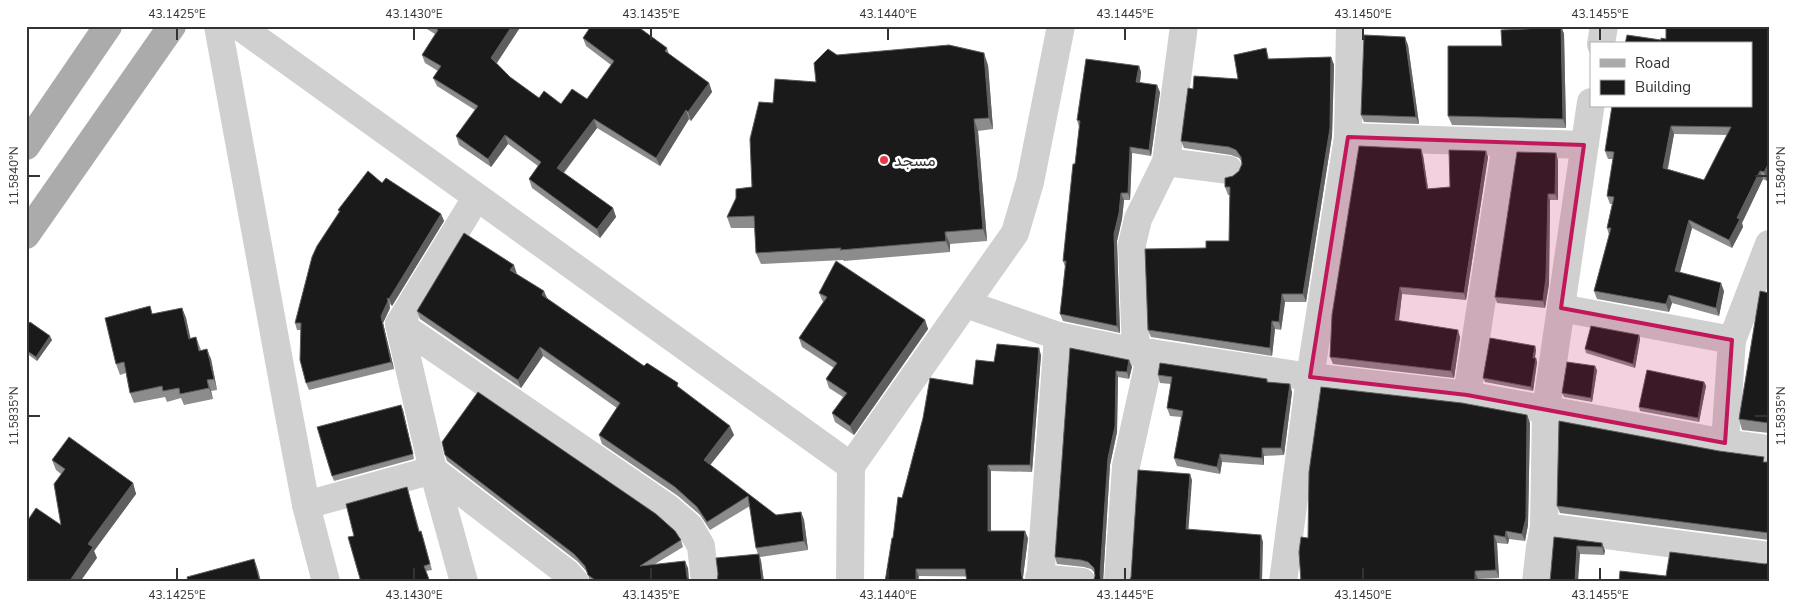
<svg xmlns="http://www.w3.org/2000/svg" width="1795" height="608" font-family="'Nunito Sans',Vazirmatn,sans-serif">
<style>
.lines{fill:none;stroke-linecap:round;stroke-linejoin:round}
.minor{stroke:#d0d0d0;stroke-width:28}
.major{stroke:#ababab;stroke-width:28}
.wall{fill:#8c8c8c;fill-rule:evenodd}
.shaded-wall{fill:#5f5f5f}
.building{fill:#1a1a1a;stroke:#5f5f5f;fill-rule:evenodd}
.marked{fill:#c2185b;fill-opacity:0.2;stroke:#c2185b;stroke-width:4;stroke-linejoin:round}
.ticks{fill:none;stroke:#333;stroke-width:2}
.poi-dot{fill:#e63946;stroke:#fff;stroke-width:2}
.labels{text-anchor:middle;stroke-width:5;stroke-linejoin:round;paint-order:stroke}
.poi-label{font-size:16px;fill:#333;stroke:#fff;text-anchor:start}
.neatline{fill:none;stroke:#333;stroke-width:2}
.ticks-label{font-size:12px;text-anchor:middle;fill:#333}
</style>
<rect width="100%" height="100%" fill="#fff"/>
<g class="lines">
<!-- minor -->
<g class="minor">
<path d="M 218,26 L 288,410 L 306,505 L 326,582"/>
<path d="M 239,26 L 851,466"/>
<path d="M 1601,44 L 1604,26"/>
<path d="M 1348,137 L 1584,145"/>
<path d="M 1166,162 L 1229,170"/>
<path d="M 966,304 L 1058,336 L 1136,352 L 1151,353 L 1310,377 L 1467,395 L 1725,443 L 1769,449"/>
<path d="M 1561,308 L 1732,340"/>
<path d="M 399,324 L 668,508 L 690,527 L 701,546 L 705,582"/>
<path d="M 1136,352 L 1132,244 L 1138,219 L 1166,162 L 1184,26"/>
<path d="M 1467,395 L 1506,144"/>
<path d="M 1725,443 L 1732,340 L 1769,244"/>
<path d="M 306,505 L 433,470 L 567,573 L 575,582"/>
<path d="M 1544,527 L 1769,556"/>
<path d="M 1039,578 L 1082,582"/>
<path d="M 464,582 L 433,470 L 399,324 L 476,198"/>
<path d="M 850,582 L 851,466 L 1015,233 L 1030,182 L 1061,26"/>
<path d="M 1040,582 L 1058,336"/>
<path d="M 1118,582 L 1126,466 L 1151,353"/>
<path d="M 1283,582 L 1310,377 L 1348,137 L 1350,26"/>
<path d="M 1536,582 L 1540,547 L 1544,527 L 1546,410 L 1591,102"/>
</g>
<!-- major -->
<g class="major">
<path d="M 26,146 L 108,26"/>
<path d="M 26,235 L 172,26"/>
</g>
</g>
<!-- wall -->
<g class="wall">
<path d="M 422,26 L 521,26 L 497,63 L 510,77 L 539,98 L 561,104 L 587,99 L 611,65 L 586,46 L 583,38 L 667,48 L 669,54 L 709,83 L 712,92 L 691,121 L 689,119 L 660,166 L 597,128 L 564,173 L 613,208 L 616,217 L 600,238 L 532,188 L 529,179 L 538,166 L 508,144 L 491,167 L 459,145 L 456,136 L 475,110 L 437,86 L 433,78 L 438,71 L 425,63 L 422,55 L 435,34 Z"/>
<path d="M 1561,26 L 1564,34 L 1566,128 L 1452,125 L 1448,116 L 1502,46 L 1526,29 Z"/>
<path d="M 1769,26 L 1769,177 L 1767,181 L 1763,179 L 1742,223 L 1743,227 L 1732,248 L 1692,228 L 1680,272 L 1724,291 L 1719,316 L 1672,303 L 1669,312 L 1597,299 L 1594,291 L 1609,235 L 1607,228 L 1612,204 L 1610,204 L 1607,196 L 1613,159 L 1608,159 L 1605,151 L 1612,108 L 1612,106 L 1751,106 L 1661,40 L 1666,39 ZM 1674,134 L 1727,135 L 1704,180 L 1668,169 Z"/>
<path d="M 1408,45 L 1419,124 L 1364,122 L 1361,115 Z"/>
<path d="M 1266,48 L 1269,59 L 1331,57 L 1334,65 L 1332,136 L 1306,302 L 1285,302 L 1281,330 L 1275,329 L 1272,356 L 1151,337 L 1148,330 L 1206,248 L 1229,241 L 1230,195 L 1228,195 L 1225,187 L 1233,176 L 1239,171 L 1242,164 L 1241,161 L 1239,158 L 1231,155 L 1184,148 L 1181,141 L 1193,89 L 1238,79 Z"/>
<path d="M 988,65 L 993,129 L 978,131 L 987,241 L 950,244 L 950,252 L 844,261 L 843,260 L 761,264 L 756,253 L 755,228 L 731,228 L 727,217 L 752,187 L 773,103 L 816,82 Z"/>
<path d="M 1139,66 L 1141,72 L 1140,83 L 1160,92 L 1151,156 L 1132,153 L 1130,200 L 1124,200 L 1122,219 L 1117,241 L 1120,333 L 1063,321 L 1060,314 L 1065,267 L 1063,261 L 1075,164 L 1079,127 L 1077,120 Z"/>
<path d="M 1423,155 L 1428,189 L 1450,187 L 1488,157 L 1466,300 L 1402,294 L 1399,321 L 1460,337 L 1454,378 L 1333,364 L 1330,357 Z"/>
<path d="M 1558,160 L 1558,200 L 1550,200 L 1549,284 L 1545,308 L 1497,303 L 1495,297 Z"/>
<path d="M 382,183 L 441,214 L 444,221 L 392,306 L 390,304 L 390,308 L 383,323 L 394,369 L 309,390 L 306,383 L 301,330 L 297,330 L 295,323 L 339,212 L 338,210 Z"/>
<path d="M 517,274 L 547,298 L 644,366 L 680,388 L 734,435 L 710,465 L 776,515 L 801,512 L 804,520 L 808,550 L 760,557 L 761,561 L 764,582 L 717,582 L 758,554 L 756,548 L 750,506 L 710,530 L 700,515 L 678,496 L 602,444 L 599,435 L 617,408 L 543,356 L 521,388 L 420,319 L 417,311 Z"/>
<path d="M 819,293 L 925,320 L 928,329 L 854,435 L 835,422 L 832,413 L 843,397 L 829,388 L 826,379 L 834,368 L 802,347 L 799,338 L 823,302 Z"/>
<path d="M 1769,293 L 1769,433 L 1742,430 L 1739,419 Z"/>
<path d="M 182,308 L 186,318 L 190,338 L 196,337 L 201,350 L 211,359 L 217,390 L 211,391 L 213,399 L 184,405 L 181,398 L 167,402 L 165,397 L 134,403 L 130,393 L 126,373 L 120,375 L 116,364 L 153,314 Z"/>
<path d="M 26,327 L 52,340 L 37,361 L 26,353 Z"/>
<path d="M 1639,335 L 1640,339 L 1635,368 L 1586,353 L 1585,349 Z"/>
<path d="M 1535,346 L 1536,350 L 1535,358 L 1537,362 L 1533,391 L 1485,382 L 1483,378 Z"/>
<path d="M 1070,348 L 1129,360 L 1132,367 L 1129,379 L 1118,377 L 1117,432 L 1110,465 L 1103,582 L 1095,576 L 1095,573 L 1091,569 L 1084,567 L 1057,564 L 1055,557 Z"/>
<path d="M 1041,355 L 1032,472 L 991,471 L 991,531 L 1028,538 L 1023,577 L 919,576 L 893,538 L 902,498 L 994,362 Z"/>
<path d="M 1597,370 L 1592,402 L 1564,397 L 1562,393 Z"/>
<path d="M 1158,375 L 1268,383 L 1292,392 L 1284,455 L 1264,456 L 1264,465 L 1222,462 L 1220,474 L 1177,466 L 1174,458 L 1181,417 L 1170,416 L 1167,408 L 1171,384 L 1160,383 Z"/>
<path d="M 1704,382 L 1706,386 L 1699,422 L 1640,411 L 1639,407 Z"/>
<path d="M 403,410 L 414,459 L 334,481 L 332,476 Z"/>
<path d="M 1527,415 L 1530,423 L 1528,525 L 1525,541 L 1509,539 L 1508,544 L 1497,543 L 1499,578 L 1478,579 L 1308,538 Z"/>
<path d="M 445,455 L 681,540 L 683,547 L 655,564 L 688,568 L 689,582 L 591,582 L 590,581 L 587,572 L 577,561 L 447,461 Z"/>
<path d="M 52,460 L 133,483 L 136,494 L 94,551 L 97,558 L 61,525 L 61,474 L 56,470 Z"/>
<path d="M 1766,462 L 1769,462 L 1769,540 L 1560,513 L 1557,506 Z"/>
<path d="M 407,487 L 420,532 L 421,531 L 423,537 L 432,570 L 426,571 L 354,536 Z"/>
<path d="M 1554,537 L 1602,543 L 1605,551 L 1604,555 L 1580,554 Z"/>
</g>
<!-- shaded-wall -->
<g class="shaded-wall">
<path d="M 512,26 L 521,26 L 494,67 L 491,58 Z"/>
<path d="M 1561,26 L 1564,34 L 1566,128 L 1563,119 Z"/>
<path d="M 1405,37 L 1408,45 L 1419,124 L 1416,117 Z"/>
<path d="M 984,53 L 988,65 L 993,129 L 989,118 Z"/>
<path d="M 1331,57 L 1334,65 L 1332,136 L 1306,302 L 1303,294 Z"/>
<path d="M 1139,66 L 1141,72 L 1139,89 L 1136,82 Z"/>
<path d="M 709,83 L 712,92 L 691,121 L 688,112 Z"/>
<path d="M 1157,85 L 1160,92 L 1151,156 L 1149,150 Z"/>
<path d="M 686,110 L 689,119 L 660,166 L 656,158 Z"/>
<path d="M 594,119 L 597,128 L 560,177 L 557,168 Z"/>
<path d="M 974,119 L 978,131 L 987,241 L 983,229 Z"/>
<path d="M 1671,126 L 1674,134 L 1666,176 L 1663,168 Z"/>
<path d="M 505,135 L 508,144 L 491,167 L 488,159 Z"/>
<path d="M 1130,147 L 1132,153 L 1130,200 L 1128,193 Z"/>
<path d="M 1421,149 L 1423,155 L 1429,195 L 1427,189 Z"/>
<path d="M 1486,151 L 1488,157 L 1466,300 L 1464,293 Z"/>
<path d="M 1556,153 L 1558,160 L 1558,200 L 1555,194 Z"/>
<path d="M 1769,163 L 1769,177 L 1767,181 L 1764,172 Z"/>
<path d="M 1760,171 L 1763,179 L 1742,223 L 1743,227 L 1732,248 L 1729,240 L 1737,218 Z"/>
<path d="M 1121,193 L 1124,200 L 1122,219 L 1117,241 L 1120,333 L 1117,326 L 1114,234 Z"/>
<path d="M 1548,194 L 1550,200 L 1549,284 L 1545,308 L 1543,301 Z"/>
<path d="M 613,208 L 616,217 L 600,238 L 597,229 Z"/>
<path d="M 441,214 L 444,221 L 392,306 L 389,299 Z"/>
<path d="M 1689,220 L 1692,228 L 1678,279 L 1675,271 Z"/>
<path d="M 945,232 L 950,244 L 950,252 L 946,241 Z"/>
<path d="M 514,265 L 517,274 L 510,270 Z"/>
<path d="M 1721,283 L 1724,291 L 1719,316 L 1716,308 Z"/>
<path d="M 1400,287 L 1402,294 L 1398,327 L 1395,320 Z"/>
<path d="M 544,291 L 548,300 L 542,295 Z"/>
<path d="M 1282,294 L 1285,302 L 1281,330 L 1279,322 Z"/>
<path d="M 1669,295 L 1672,303 L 1669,312 L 1666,304 Z"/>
<path d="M 387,298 L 390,308 L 383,323 L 394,369 L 391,362 L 381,316 Z"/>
<path d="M 182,308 L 186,318 L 193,349 L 189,339 Z"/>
<path d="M 925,320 L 928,329 L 854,435 L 850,426 Z"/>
<path d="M 1272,321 L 1275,329 L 1272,356 L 1270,348 Z"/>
<path d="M 1458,330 L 1460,337 L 1454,378 L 1451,371 Z"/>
<path d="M 1639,335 L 1640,339 L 1635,368 L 1633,364 Z"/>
<path d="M 50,336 L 52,340 L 37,361 L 36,357 Z"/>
<path d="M 1535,346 L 1536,350 L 1534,362 L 1533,358 Z"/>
<path d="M 540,347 L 543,356 L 521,388 L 518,380 Z"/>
<path d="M 1039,348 L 1041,355 L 1032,472 L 1030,465 Z"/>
<path d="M 207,349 L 211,359 L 217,390 L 214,379 Z"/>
<path d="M 1536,358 L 1537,362 L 1533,391 L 1531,387 Z"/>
<path d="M 1129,360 L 1132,367 L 1129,379 L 1127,372 Z"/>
<path d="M 1595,366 L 1597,370 L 1592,402 L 1591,398 Z"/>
<path d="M 1116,371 L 1118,377 L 1117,432 L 1110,465 L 1103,582 L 1101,582 L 1100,574 L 1108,458 Z"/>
<path d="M 207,380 L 211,391 L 213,399 L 209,388 Z"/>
<path d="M 1704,382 L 1706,386 L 1699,422 L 1698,418 Z"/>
<path d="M 1290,384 L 1292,392 L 1284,455 L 1281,448 Z"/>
<path d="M 401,405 L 403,410 L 414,459 L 413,454 Z"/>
<path d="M 1527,415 L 1530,423 L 1528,525 L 1525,541 L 1522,534 Z"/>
<path d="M 730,426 L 734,435 L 707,469 L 704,460 Z"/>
<path d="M 1262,448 L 1264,456 L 1264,465 L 1262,458 Z"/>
<path d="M 1220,454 L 1222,462 L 1220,474 L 1217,467 Z"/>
<path d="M 988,465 L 991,471 L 991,537 L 988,531 Z"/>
<path d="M 1190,474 L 1192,480 L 1188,536 L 1186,529 Z"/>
<path d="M 133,483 L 136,494 L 94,551 L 97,558 L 80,582 L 69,582 L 88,544 Z"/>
<path d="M 801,512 L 804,520 L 808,550 L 804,541 Z"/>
<path d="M 1025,531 L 1028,538 L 1023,577 L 1024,582 L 1023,582 L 1021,570 Z"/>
<path d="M 1506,531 L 1509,539 L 1508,544 L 1505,537 Z"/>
<path d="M 1261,535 L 1263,542 L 1262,582 L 1260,582 Z"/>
<path d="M 1494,535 L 1497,543 L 1499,578 L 1496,570 Z"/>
<path d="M 1602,543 L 1605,551 L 1604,555 L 1602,547 Z"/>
<path d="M 1577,546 L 1580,554 L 1578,582 L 1575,582 Z"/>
<path d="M 759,554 L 761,561 L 764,582 L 762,582 Z"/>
<path d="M 254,559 L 258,570 L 261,582 L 260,582 Z"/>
<path d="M 685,561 L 688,568 L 689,582 L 687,577 Z"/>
<path d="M 916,569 L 919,576 L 918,582 L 916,582 Z"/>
<path d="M 1475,571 L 1478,579 L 1478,582 L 1475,582 Z"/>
</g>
<!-- building -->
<g class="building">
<path d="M 433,26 L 512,26 L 491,58 L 510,77 L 539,98 L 544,91 L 561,104 L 572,89 L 587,99 L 614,61 L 583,38 L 591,26 L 637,26 L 667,48 L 665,51 L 709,83 L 688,112 L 686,110 L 656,158 L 594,119 L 557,168 L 613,208 L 597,229 L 529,179 L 541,162 L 505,135 L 488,159 L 456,136 L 478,106 L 433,78 L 441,66 L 422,55 L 438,30 Z"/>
<path d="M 1553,26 L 1561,26 L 1563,119 L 1448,116 L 1448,46 L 1502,46 L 1501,30 L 1526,29 Z"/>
<path d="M 1666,26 L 1769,26 L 1769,163 L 1764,172 L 1760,171 L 1737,218 L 1740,219 L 1729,240 L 1689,220 L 1675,271 L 1721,283 L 1716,308 L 1669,295 L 1666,304 L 1594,291 L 1611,228 L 1607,228 L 1614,197 L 1607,196 L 1614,152 L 1605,151 L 1612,106 L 1751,106 L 1751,44 L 1625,44 L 1627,35 L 1661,40 L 1661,38 L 1666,39 ZM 1671,126 L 1731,127 L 1704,180 L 1663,168 Z"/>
<path d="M 1364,35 L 1405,37 L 1416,117 L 1361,115 Z"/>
<path d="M 949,45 L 984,53 L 989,118 L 974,119 L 983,229 L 945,232 L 946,241 L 840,250 L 841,248 L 756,253 L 754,216 L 727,217 L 736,198 L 736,189 L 752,187 L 750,139 L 759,102 L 773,103 L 775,79 L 816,82 L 814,63 L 828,49 L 837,55 Z"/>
<path d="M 1266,48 L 1268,59 L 1331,57 L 1330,128 L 1303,294 L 1282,294 L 1279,322 L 1272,321 L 1270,348 L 1148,330 L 1145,249 L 1206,248 L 1206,241 L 1229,241 L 1230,187 L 1225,187 L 1225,178 L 1233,176 L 1239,171 L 1242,164 L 1241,157 L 1236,150 L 1229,147 L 1181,141 L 1188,88 L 1193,89 L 1194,76 L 1238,79 L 1234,55 Z"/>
<path d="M 1086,59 L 1139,66 L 1136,82 L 1157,85 L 1149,150 L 1130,147 L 1128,193 L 1121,193 L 1119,213 L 1114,234 L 1117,326 L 1060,314 L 1066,261 L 1063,261 L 1073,164 L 1075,164 L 1080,121 L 1077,120 Z"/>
<path d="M 1359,146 L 1421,149 L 1427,189 L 1450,187 L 1449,150 L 1486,151 L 1464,293 L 1400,287 L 1395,320 L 1458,330 L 1451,371 L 1330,357 L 1332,315 Z"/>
<path d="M 1517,152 L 1556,153 L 1555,194 L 1548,194 L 1546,277 L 1543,301 L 1495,297 Z"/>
<path d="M 368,171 L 382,183 L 386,178 L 441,214 L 389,299 L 387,298 L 388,301 L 381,316 L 391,362 L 306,383 L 300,360 L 301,323 L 295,323 L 312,257 L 317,246 L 340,211 L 338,210 Z"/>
<path d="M 464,233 L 514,265 L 510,270 L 544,291 L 542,295 L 644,366 L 647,363 L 678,383 L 677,386 L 730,426 L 704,460 L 776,515 L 801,512 L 804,541 L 756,548 L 748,496 L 707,522 L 697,507 L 675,487 L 599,435 L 620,403 L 540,347 L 518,380 L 417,311 Z"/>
<path d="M 836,261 L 925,320 L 850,426 L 832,413 L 847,393 L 826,379 L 837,363 L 799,338 L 827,297 L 819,293 Z"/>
<path d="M 1760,291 L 1769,293 L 1769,416 L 1768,423 L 1739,419 Z"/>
<path d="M 150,306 L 152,314 L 182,308 L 189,339 L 196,337 L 199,351 L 207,349 L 214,379 L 207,380 L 209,388 L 180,394 L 179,388 L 163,391 L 162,386 L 130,393 L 124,362 L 116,364 L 105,318 Z"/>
<path d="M 30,322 L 50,336 L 36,357 L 26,350 L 26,327 Z"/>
<path d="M 1591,326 L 1639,335 L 1633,364 L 1585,349 Z"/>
<path d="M 1490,338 L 1535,346 L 1533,358 L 1536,358 L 1531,387 L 1483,378 Z"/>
<path d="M 997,344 L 1039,348 L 1030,465 L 988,465 L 988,531 L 1025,531 L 1021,570 L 1023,582 L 967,582 L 965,569 L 916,569 L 916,582 L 885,582 L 892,538 L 893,538 L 898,497 L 902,498 L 906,483 L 923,418 L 930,378 L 973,385 L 976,360 L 994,362 Z"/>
<path d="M 1070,348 L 1129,360 L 1127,372 L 1116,371 L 1115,426 L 1108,458 L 1100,574 L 1101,582 L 1093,582 L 1095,576 L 1094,568 L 1088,562 L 1081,560 L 1055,557 Z"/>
<path d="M 1567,362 L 1595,366 L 1591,398 L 1562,393 Z"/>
<path d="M 1160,363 L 1267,379 L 1267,382 L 1290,384 L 1281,448 L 1262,448 L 1262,458 L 1220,454 L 1217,467 L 1174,458 L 1183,411 L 1167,408 L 1172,377 L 1158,375 Z"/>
<path d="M 1647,370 L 1704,382 L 1698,418 L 1639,407 Z"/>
<path d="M 1321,387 L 1462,403 L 1527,415 L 1526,518 L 1522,534 L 1506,531 L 1505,537 L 1494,535 L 1496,570 L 1475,571 L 1475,582 L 1301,582 L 1299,552 L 1301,537 L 1308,538 L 1309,472 Z"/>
<path d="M 478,392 L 656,514 L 675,531 L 681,540 L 640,566 L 685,561 L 687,577 L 689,582 L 598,582 L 588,575 L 585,566 L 574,554 L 445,455 L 442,442 Z"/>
<path d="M 401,405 L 413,454 L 332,476 L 317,427 Z"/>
<path d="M 1559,421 L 1719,451 L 1764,457 L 1763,462 L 1769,462 L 1769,533 L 1557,506 Z"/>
<path d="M 69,437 L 133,483 L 88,544 L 93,547 L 69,582 L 26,582 L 26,523 L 36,508 L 61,525 L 54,484 L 65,469 L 52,460 Z"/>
<path d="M 1138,470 L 1190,474 L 1186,529 L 1261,535 L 1260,582 L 1129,582 L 1131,577 Z"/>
<path d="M 407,487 L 419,532 L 421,531 L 430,564 L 424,566 L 430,582 L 361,582 L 348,537 L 354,536 L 346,504 Z"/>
<path d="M 1554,537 L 1602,543 L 1602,547 L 1577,546 L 1575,582 L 1550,582 Z"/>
<path d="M 1670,552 L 1765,564 L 1769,563 L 1769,582 L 1619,582 L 1620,571 L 1666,576 Z"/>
<path d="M 759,554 L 762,582 L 717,582 L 718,574 L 716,558 Z"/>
<path d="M 254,559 L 260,582 L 188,582 L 187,577 Z"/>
</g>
<!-- marked area -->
<path class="marked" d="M 1348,137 L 1584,145 L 1561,308 L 1732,340 L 1725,443 L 1467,395 L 1310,377 Z"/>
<!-- ticks -->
<path class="ticks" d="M 177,28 L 177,40M 414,28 L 414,40M 651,28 L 651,40M 888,28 L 888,40M 1125,28 L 1125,40M 1363,28 L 1363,40M 1600,28 L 1600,40M 28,176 L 40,176M 1755,176 L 1768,176M 28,416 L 40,416M 1755,416 L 1768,416M 177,568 L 177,580M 414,568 L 414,580M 651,568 L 651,580M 888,568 L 888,580M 1125,568 L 1125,580M 1363,568 L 1363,580M 1600,568 L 1600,580"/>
<!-- markers -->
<circle class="poi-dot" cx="884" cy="160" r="5"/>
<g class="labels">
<!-- poi labels -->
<g class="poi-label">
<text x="894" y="166">مسجد</text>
</g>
</g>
<!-- border -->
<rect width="1795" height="608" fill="none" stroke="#ffffff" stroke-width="55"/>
<!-- legend -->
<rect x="1590" y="42" width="162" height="65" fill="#ffffff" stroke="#adadad"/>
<rect x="1600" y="59" width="25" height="8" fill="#ababab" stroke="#adadad"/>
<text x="1635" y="68" font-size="15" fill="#333333">Road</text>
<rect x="1600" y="80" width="25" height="15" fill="#1a1a1a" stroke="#adadad"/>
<text x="1635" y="92" font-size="15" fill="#333333">Building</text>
<rect x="28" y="28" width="1740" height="552" class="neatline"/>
<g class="ticks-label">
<text x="177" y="18">43.1425°E</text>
<text x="414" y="18">43.1430°E</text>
<text x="651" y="18">43.1435°E</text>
<text x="888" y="18">43.1440°E</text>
<text x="1125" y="18">43.1445°E</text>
<text x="1363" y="18">43.1450°E</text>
<text x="1600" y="18">43.1455°E</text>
<text transform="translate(14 176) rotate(-90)" y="4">11.5840°N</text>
<text transform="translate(1781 176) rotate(-90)" y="4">11.5840°N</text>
<text transform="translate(14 416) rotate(-90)" y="4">11.5835°N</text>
<text transform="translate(1781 416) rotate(-90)" y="4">11.5835°N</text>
<text x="177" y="599">43.1425°E</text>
<text x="414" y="599">43.1430°E</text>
<text x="651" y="599">43.1435°E</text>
<text x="888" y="599">43.1440°E</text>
<text x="1125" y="599">43.1445°E</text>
<text x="1363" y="599">43.1450°E</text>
<text x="1600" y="599">43.1455°E</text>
</g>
</svg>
